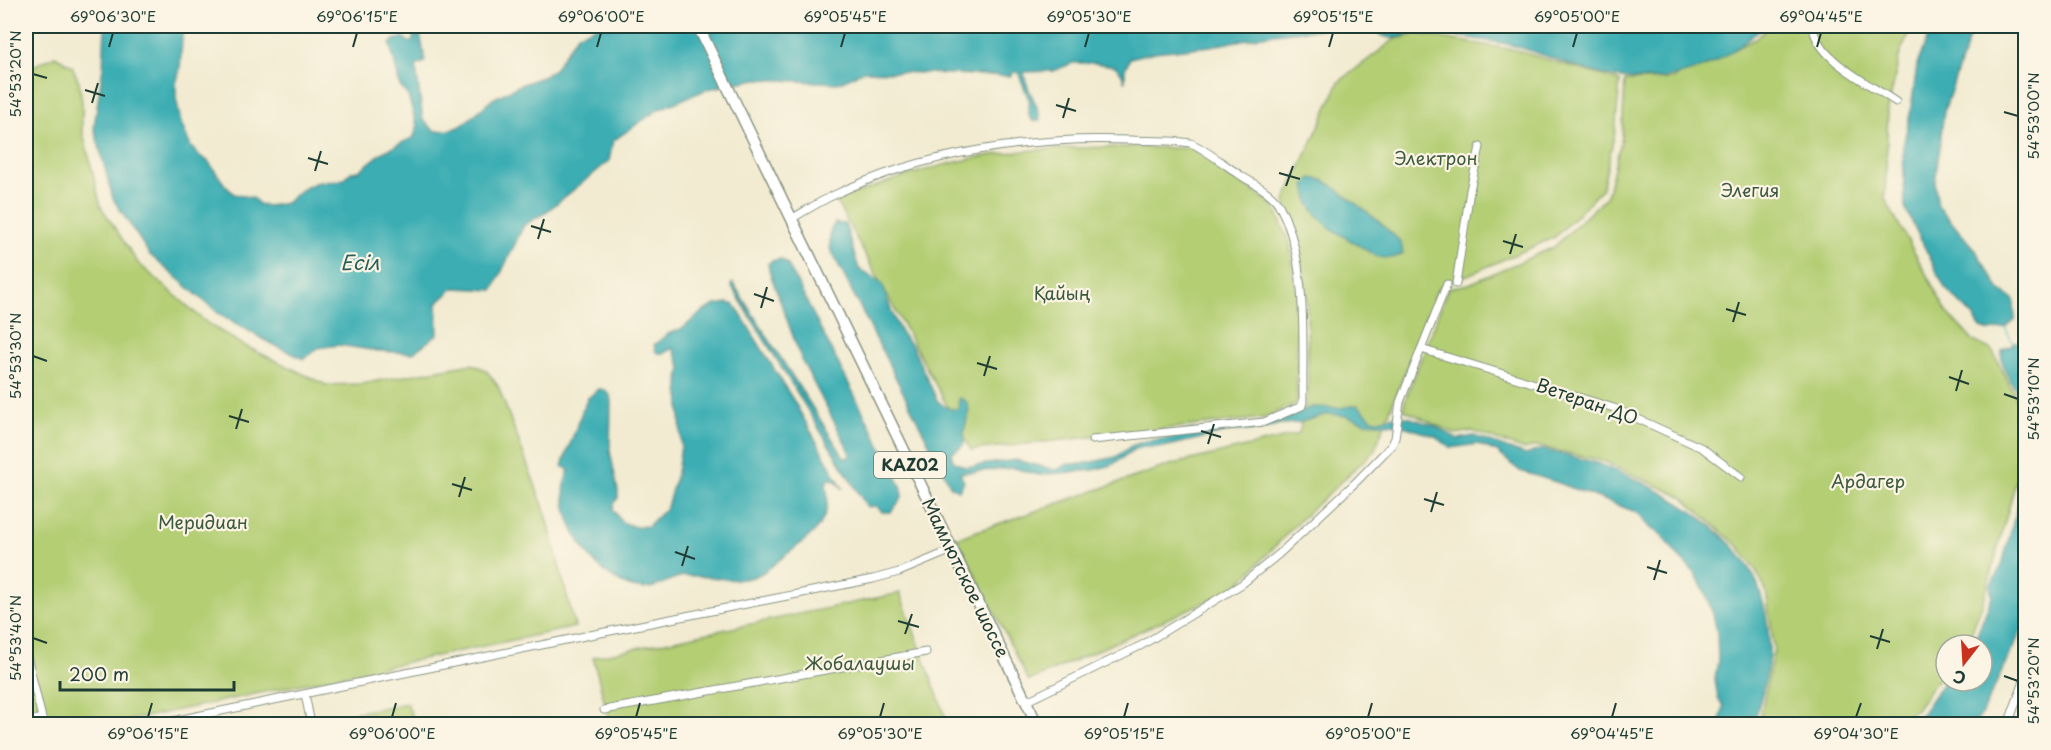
<svg xmlns="http://www.w3.org/2000/svg" width="2051" height="750" font-family="'Playpen Sans',sans-serif">
<style>
.green{fill:#b3ce73;stroke:#698654;stroke-width:1.5}
.water{fill:#3badb3;stroke:#2d7574;stroke-width:1.5}
.lines{fill:none;stroke-linecap:round;stroke-linejoin:round}
.stream{stroke:#3badb3;stroke-width:1.5}
.minor-casing{stroke:#889482;stroke-width:9}
.trunk-casing{stroke:#889482;stroke-width:13}
.minor{stroke:#fff;stroke-width:7}
.trunk{stroke:#fff;stroke-width:10}
.ticks{fill:none;stroke:#1f3d34;stroke-width:2}
.labels{text-anchor:middle;stroke-width:4.5;stroke-linejoin:round;paint-order:stroke}
.shield{fill:#fcf5e5;stroke:#617469;stroke-width:1.5}
.shield-label{font-size:16px;font-weight:bold;fill:#1f3d34}
.park-label{font-size:18px;fill:#3d5a41;stroke:#fcf5e5}
.street-label{font-size:18px;fill:#1f3d34;stroke:#fcf5e5}
.water-label{font-size:20px;font-style:italic;fill:#275f5a;stroke:#fcf5e5}
.neatline{fill:none;stroke:#1f3d34;stroke-width:2}
.ticks-label{font-size:15px;text-anchor:middle;fill:#1f3d34}
</style>
<rect width="100%" height="100%" fill="#fcf5e5"/>
<filter id="ink" filterUnits="userSpaceOnUse"><feTurbulence type="fractalNoise" baseFrequency=".0167" numOctaves="2"/><feDisplacementMap in="SourceGraphic" scale="12" xChannelSelector="R" yChannelSelector="G"/><feConvolveMatrix kernelMatrix="1 2 1 2 8 2 1 2 1" color-interpolation-filters="sRGB"/></filter>
<filter id="wash" filterUnits="userSpaceOnUse"><feTurbulence type="fractalNoise" baseFrequency=".008" numOctaves="4" result="noise"/><feDisplacementMap in="SourceGraphic" scale="24" xChannelSelector="R" yChannelSelector="G"/><feGaussianBlur stdDeviation="1.35" result="paint"/><feColorMatrix in="noise" values="0 0 0 0 0 0 0 0 0 0 0 0 0 0 0 0 0 1.4 0 .05"/><feComposite in="paint" operator="in"/></filter>
<g filter="url(#wash)">
<rect width="100%" height="100%" fill="#f2ebd1"/>
<!-- green -->
<g class="green">
<path d="M 1769,26 L 1913,26 L 1900,53 L 1888,109 L 1885,199 L 1947,312 L 1973,341 L 1992,350 L 2023,411 L 2019,470 L 1984,599 L 1971,634 L 1963,645 L 1946,645 L 1946,668 L 1916,709 L 1897,724 L 1759,724 L 1774,648 L 1766,591 L 1755,569 L 1739,547 L 1682,497 L 1603,461 L 1536,446 L 1525,450 L 1473,431 L 1456,434 L 1404,410 L 1404,403 L 1448,288 L 1469,284 L 1554,247 L 1607,196 L 1622,137 L 1625,81 L 1672,79 L 1755,39 Z"/>
<path d="M 1417,34 L 1515,50 L 1620,81 L 1615,132 L 1602,189 L 1555,237 L 1438,288 L 1374,451 L 1298,522 L 1234,589 L 1029,681 L 957,538 L 1170,465 L 1299,434 L 1308,394 L 1307,292 L 1285,201 L 1339,82 L 1395,39 Z"/>
<path d="M 55,56 L 72,66 L 79,82 L 82,102 L 82,129 L 101,207 L 138,263 L 207,323 L 241,344 L 326,385 L 360,384 L 472,364 L 486,370 L 498,386 L 546,514 L 575,627 L 112,724 L 26,724 L 26,69 Z"/>
<path d="M 1117,147 L 1191,148 L 1274,206 L 1290,244 L 1297,295 L 1297,403 L 1264,418 L 971,450 L 836,201 C 893,179 954,158 1015,152 C 1049,148 1083,148 1117,147 Z"/>
<path d="M 900,593 L 948,724 L 610,724 L 593,657 Z"/>
<path d="M 407,703 L 415,724 L 295,724 Z"/>
</g>
<!-- water -->
<g class="water">
<path d="M 105,26 L 183,26 L 180,69 L 176,84 L 176,98 L 181,123 L 191,147 L 201,157 L 208,161 L 225,185 L 234,194 L 253,198 L 259,204 L 268,206 L 286,203 L 301,190 L 317,182 L 336,181 L 344,179 L 351,172 L 359,171 L 383,152 L 414,137 L 417,125 L 408,96 L 400,86 L 390,44 L 394,40 L 404,37 L 408,42 L 413,42 L 413,36 L 420,34 L 425,59 L 425,62 L 417,65 L 416,68 L 423,120 L 435,131 L 449,130 L 461,126 L 493,99 L 520,85 L 545,76 L 555,68 L 577,35 L 598,26 L 1765,26 C 1751,36 1737,49 1721,58 C 1702,70 1675,78 1652,79 C 1594,84 1545,48 1489,41 C 1468,38 1436,31 1416,33 C 1409,34 1401,38 1394,38 C 1386,38 1379,35 1374,29 L 1337,27 L 1273,34 L 1212,46 L 1155,52 L 1130,58 L 1125,69 L 1125,82 L 1121,72 L 1115,66 L 1094,63 L 1073,63 L 1053,71 L 1024,72 C 1025,90 1039,102 1040,120 L 1034,122 C 1027,116 1027,110 1030,102 L 1018,72 L 1014,72 L 1010,76 L 864,71 L 838,83 L 757,79 L 708,89 L 659,109 L 613,141 L 609,161 L 545,213 L 524,225 L 493,290 L 454,288 L 437,303 L 438,334 L 413,353 L 378,351 L 338,345 L 318,348 L 304,359 L 266,341 L 218,313 L 150,255 L 113,199 L 94,127 L 103,67 Z"/>
<path d="M 1932,26 L 1973,26 L 1944,111 L 1935,185 L 1938,206 L 1976,251 L 2000,290 L 2014,300 L 2015,320 L 2005,328 L 1990,331 L 1981,328 L 1973,316 L 1945,288 L 1905,208 L 1903,147 L 1911,109 L 1917,65 Z"/>
<path d="M 1311,178 L 1323,180 L 1333,186 L 1376,219 L 1401,242 L 1403,254 C 1393,259 1386,259 1376,256 L 1333,230 L 1319,218 L 1309,204 L 1305,185 Z"/>
<path d="M 835,223 L 845,224 L 859,269 L 882,283 C 889,304 896,332 912,346 L 937,400 C 944,407 949,410 958,409 L 959,398 C 976,402 966,420 964,431 C 964,436 966,440 963,445 C 960,448 955,451 951,453 L 953,461 L 965,467 L 1016,460 L 1056,470 L 1068,464 L 1082,464 L 1116,457 L 1131,446 L 1145,441 L 1179,437 L 1184,432 L 1190,430 L 1210,431 L 1222,427 L 1264,424 L 1286,418 L 1312,407 L 1339,408 L 1358,405 L 1372,419 L 1378,420 L 1395,416 L 1408,417 L 1435,426 L 1458,439 L 1474,436 L 1526,455 L 1538,450 L 1546,450 C 1563,455 1581,458 1599,464 C 1652,483 1719,520 1750,569 C 1762,589 1770,626 1769,649 C 1769,674 1760,700 1754,724 L 1719,724 L 1724,706 L 1718,699 L 1715,680 L 1718,660 L 1717,633 L 1713,614 L 1704,591 L 1694,572 L 1678,556 L 1662,535 L 1650,528 L 1642,517 L 1636,512 L 1556,482 L 1520,471 L 1497,452 L 1478,444 L 1451,448 L 1435,436 L 1400,425 L 1365,422 L 1347,416 L 1328,414 L 1298,423 L 1280,424 L 1261,430 L 1231,431 L 1164,447 L 1144,447 L 1135,449 L 1112,465 L 1094,470 L 1039,475 L 1014,468 L 960,473 L 964,482 L 959,490 L 951,487 L 830,248 L 830,231 Z"/>
<path d="M 781,259 L 788,265 L 902,488 L 902,498 L 891,512 L 882,512 L 876,506 L 867,507 L 731,285 L 733,283 L 842,454 L 844,457 L 848,458 L 850,455 L 849,450 L 802,361 L 770,273 L 768,264 L 771,261 Z"/>
<path d="M 727,303 L 735,305 L 795,403 L 843,489 L 835,480 L 829,479 L 826,484 C 834,524 810,536 783,557 C 774,564 764,574 753,577 C 730,584 707,574 684,576 C 667,578 656,592 637,588 C 593,580 550,512 569,470 L 562,466 L 583,409 L 588,398 L 599,389 L 605,390 L 610,395 L 611,402 L 610,451 L 618,491 L 618,498 L 614,503 L 613,510 L 622,522 L 635,527 L 648,526 L 667,507 L 677,472 L 681,446 L 679,379 L 681,367 L 673,348 L 662,354 L 656,352 L 654,345 L 668,334 L 683,328 L 702,312 L 715,305 Z"/>
<path d="M 2025,341 L 2026,341 L 2025,403 C 2016,389 1998,366 2002,350 L 2013,345 L 2013,343 Z"/>
<path d="M 2025,477 L 2025,623 L 1980,717 L 1973,724 L 1907,724 L 1920,716 L 1946,678 L 1946,681 L 1982,681 L 1982,645 L 1969,645 L 1977,635 L 1992,596 L 1990,586 L 2002,565 Z"/>
</g>
<g class="lines">
<!-- stream -->
<path class="stream" d="M 2005,328 L 2013,343"/>
</g>
</g>
<g filter="url(#ink)">
<g class="lines">
<defs>
<g id="minor">
<path d="M 1813,26 C 1816,59 1869,83 1896,102"/>
<path d="M 791,219 C 805,211 819,202 834,195 C 922,152 1034,136 1131,140 C 1150,141 1172,140 1190,143 C 1201,146 1229,168 1240,175 C 1252,183 1272,192 1279,205 C 1309,260 1302,341 1303,402 L 1302,406 L 1264,422 L 1092,440"/>
<path d="M 1456,284 L 1470,190 L 1480,147"/>
<path d="M 1421,349 L 1614,408 L 1702,448 L 1741,477"/>
<path d="M 26,652 L 42,718 L 26,722"/>
<path d="M 305,694 L 311,724"/>
<path d="M 1025,702 L 1142,645 L 1242,584 L 1279,554 L 1357,481 L 1392,445 L 1395,438 L 1400,402 L 1447,284"/>
<path d="M 604,710 L 926,652"/>
<path d="M 158,724 L 585,636 L 873,579 L 899,572 L 952,550"/>
<path d="M 2008,724 L 2026,676"/>
</g>
<path id="trunk" d="M 698,26 L 1037,724"/>
</defs>
<!-- minor casing -->
<use href="#minor" class="minor-casing"/>
<!-- trunk casing -->
<use href="#trunk" class="trunk-casing"/>
<!-- minor -->
<use href="#minor" class="minor"/>
<!-- trunk -->
<use href="#trunk" class="trunk"/>
</g>
</g>
<!-- ticks -->
<path class="ticks" d="M 109,47 L 113,33M 353,47 L 357,33M 597,47 L 601,33M 841,47 L 845,33M 1085,47 L 1089,33M 1329,47 L 1333,33M 1573,47 L 1577,33M 1817,47 L 1821,33M 33,74 L 47,78M 85,90 L 105,96M 92,103 L 98,83M 1056,105 L 1076,111M 2004,112 L 2018,116M 1063,118 L 1069,98M 308,158 L 328,164M 315,171 L 321,151M 1279,173 L 1300,179M 1286,186 L 1293,166M 531,226 L 551,232M 538,239 L 544,219M 1503,241 L 1523,247M 1510,254 L 1516,234M 754,294 L 774,301M 761,308 L 767,287M 1726,309 L 1746,315M 1733,322 L 1739,302M 33,356 L 47,361M 977,363 L 997,369M 984,376 L 990,356M 1949,377 L 1969,384M 1956,391 L 1962,370M 2004,394 L 2018,399M 229,416 L 249,422M 236,429 L 242,409M 1201,431 L 1221,437M 1208,444 L 1214,424M 452,484 L 472,490M 459,497 L 465,477M 1424,499 L 1444,505M 1431,512 L 1437,492M 675,552 L 695,559M 682,566 L 688,546M 1647,567 L 1667,573M 1654,580 L 1660,560M 898,621 L 919,627M 905,634 L 912,614M 1870,636 L 1890,642M 33,638 L 47,643M 1877,649 L 1883,629M 2004,676 L 2018,681M 148,717 L 152,703M 392,717 L 396,703M 636,717 L 640,703M 880,717 L 884,703M 1124,717 L 1128,703M 1368,717 L 1372,703M 1612,717 L 1616,703M 1856,717 L 1861,703"/>
<g class="labels">
<!-- shield labels -->
<rect class="shield" x="874" y="452" width="72" height="26" rx="4.5"/>
<g class="shield-label">
<text x="910" y="471">KAZ02</text>
</g>
<!-- park labels -->
<g class="park-label">
<text x="1436" y="165">Электрон</text>
<text x="1750" y="197">Элегия</text>
<text x="1062" y="300">Қайың</text>
<text x="1868" y="488">Ардагер</text>
<text x="203" y="529">Меридиан</text>
<text x="860" y="670">Жобалаушы</text>
</g>
<!-- street labels -->
<g class="street-label">
<text transform="translate(1587 402) rotate(19)" y="6">Ветеран ДО</text>
<text transform="translate(965 578) rotate(64)" y="6">Мамлютское шоссе</text>
</g>
<!-- water labels -->
<g class="water-label">
<text x="360" y="270">Есіл</text>
</g>
</g>
<!-- margin -->
<rect width="2051" height="750" fill="none" stroke="#fcf5e5" stroke-width="66"/>
<!-- north arrow -->
<g transform="translate(1964 663) rotate(197)"><circle r="28" fill="#fcf5e5" stroke="#a4ab9e" stroke-width="1.5"/>
<path d="M0-4.5L10 22L0 15L-10 22Z" fill="#c8321e"/>
<text y="-9" font-size="16" font-weight="bold" text-anchor="middle" fill="#1f3d34">С</text>
</g>
<!-- scale -->
<path d="M60 681v9h174v-9" fill="none" stroke="#1f3d34" stroke-width="3"/>
<text x="69" y="681" font-size="18" fill="#1f3d34" stroke="#fcf5e5" stroke-width="4.5" paint-order="stroke">200 m</text>
<rect x="33" y="33" width="1985" height="684" class="neatline"/>
<g class="ticks-label">
<text x="113" y="22">69°06'30"E</text>
<text x="357" y="22">69°06'15"E</text>
<text x="601" y="22">69°06'00"E</text>
<text x="845" y="22">69°05'45"E</text>
<text x="1089" y="22">69°05'30"E</text>
<text x="1333" y="22">69°05'15"E</text>
<text x="1577" y="22">69°05'00"E</text>
<text x="1821" y="22">69°04'45"E</text>
<text transform="translate(16 74) rotate(-90)" y="5">54°53'20"N</text>
<text transform="translate(2034 116) rotate(-90)" y="5">54°53'00"N</text>
<text transform="translate(16 356) rotate(-90)" y="5">54°53'30"N</text>
<text transform="translate(2034 399) rotate(-90)" y="5">54°53'10"N</text>
<text transform="translate(16 638) rotate(-90)" y="5">54°53'40"N</text>
<text transform="translate(2034 681) rotate(-90)" y="5">54°53'20"N</text>
<text x="148" y="739">69°06'15"E</text>
<text x="392" y="739">69°06'00"E</text>
<text x="636" y="739">69°05'45"E</text>
<text x="880" y="739">69°05'30"E</text>
<text x="1124" y="739">69°05'15"E</text>
<text x="1368" y="739">69°05'00"E</text>
<text x="1612" y="739">69°04'45"E</text>
<text x="1856" y="739">69°04'30"E</text>
</g>
</svg>
